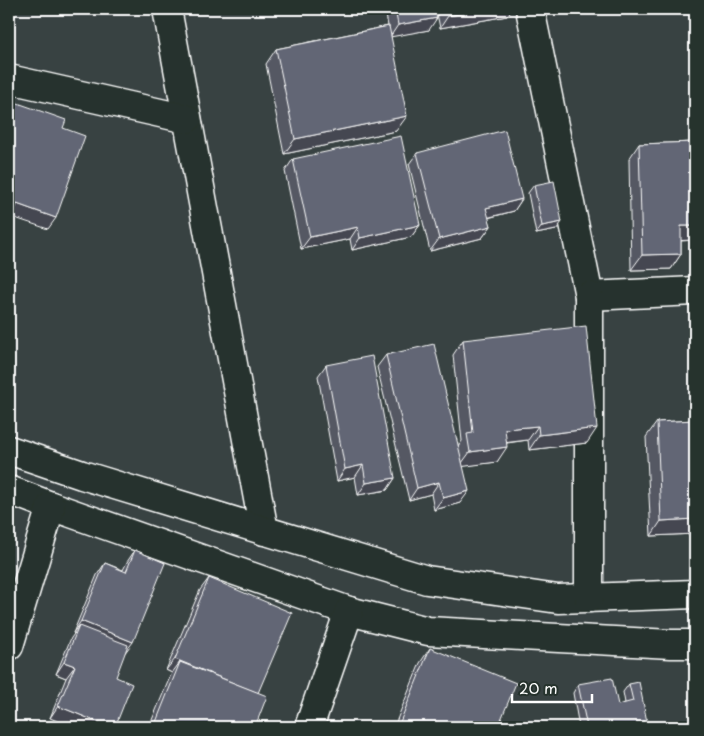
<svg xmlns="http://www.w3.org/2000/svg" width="704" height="736" font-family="'Playpen Sans',sans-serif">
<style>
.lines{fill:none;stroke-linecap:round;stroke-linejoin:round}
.minor-casing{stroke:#fff;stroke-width:31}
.minor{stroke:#26332d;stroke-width:28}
.wall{fill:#545864;stroke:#fff}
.shaded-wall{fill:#454751;stroke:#fff}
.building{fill:#626674;stroke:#fff}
</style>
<rect width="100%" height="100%" fill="#384242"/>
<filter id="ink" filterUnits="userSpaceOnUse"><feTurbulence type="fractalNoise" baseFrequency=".02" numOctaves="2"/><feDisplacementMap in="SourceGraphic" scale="10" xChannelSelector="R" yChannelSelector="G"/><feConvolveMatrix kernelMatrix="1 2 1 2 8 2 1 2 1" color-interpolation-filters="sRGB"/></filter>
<g filter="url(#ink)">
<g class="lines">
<defs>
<g id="minor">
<path d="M 167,9 L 264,531"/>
<path d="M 530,9 L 589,296 L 695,291"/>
<path d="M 9,79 L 187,119"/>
<path d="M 9,450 L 82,475 L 427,580 L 558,599 L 695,594"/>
<path d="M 9,490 L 51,506 L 349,611 L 428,631 L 671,644 L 695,644"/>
<path d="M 589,598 L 589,296"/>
<path d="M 9,646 L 51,506"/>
<path d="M 309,727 L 349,611"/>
</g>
</defs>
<!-- minor casing -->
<use href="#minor" class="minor-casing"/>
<!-- minor -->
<use href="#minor" class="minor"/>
</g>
<!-- wall -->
<g class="wall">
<path d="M 385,9 L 435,9 L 429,30 L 391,36 L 396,131 L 284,154 L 266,64 L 276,49 L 388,26 Z"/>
<path d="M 436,9 L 512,9 L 507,16 L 440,28 Z"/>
<path d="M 695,142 L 695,240 L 681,241 L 681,254 L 671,269 L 631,270 L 629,159 L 639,144 Z"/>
<path d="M 417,153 L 522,199 L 514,211 L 488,218 L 491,226 L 482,238 L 430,251 L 409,164 Z"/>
<path d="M 293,159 L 420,225 L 411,237 L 352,250 L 350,239 L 301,249 L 285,171 Z"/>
<path d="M 534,185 L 556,230 L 536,234 L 528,193 Z"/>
<path d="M 463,340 L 587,443 L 529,450 L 528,440 L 507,443 L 497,462 L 463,466 L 460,503 L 434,510 L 431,494 L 409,500 L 377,367 L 386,355 L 458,447 L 462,441 L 453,355 Z"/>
<path d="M 326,365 L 395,478 L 387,490 L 358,495 L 355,477 L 337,481 L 318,376 Z"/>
<path d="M 695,420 L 695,534 L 651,536 L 646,437 L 657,422 Z"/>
<path d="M 135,550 L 165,563 L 50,718 L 66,678 L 56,674 L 71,638 L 74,634 L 73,633 L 97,575 L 105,563 L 123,570 L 127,562 Z"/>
<path d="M 209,578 L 258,693 L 255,727 L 149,727 L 170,677 L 172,673 L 166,670 L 200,590 Z"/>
<path d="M 430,648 L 498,727 L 394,727 L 420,663 Z"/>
<path d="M 578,684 L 618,705 L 625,703 L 623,692 L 629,684 L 648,727 L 579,727 L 573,693 Z"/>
</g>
<!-- shaded-wall -->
<g class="shaded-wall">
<path d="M 488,9 L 512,9 L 507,16 L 440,28 L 448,16 Z"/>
<path d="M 437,18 L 429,30 L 390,37 L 398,25 Z"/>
<path d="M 407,116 L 396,131 L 284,154 L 295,139 Z"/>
<path d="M 522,199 L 514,211 L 478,220 L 486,208 Z"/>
<path d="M 17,204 L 56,218 L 48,229 L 9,216 Z"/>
<path d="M 562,222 L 556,230 L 536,234 L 542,226 Z"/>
<path d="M 420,225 L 411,237 L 352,250 L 360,238 Z"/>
<path d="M 491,226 L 482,238 L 430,251 L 439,239 Z"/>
<path d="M 681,226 L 695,226 L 695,240 L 670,241 Z"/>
<path d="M 358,227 L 350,239 L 301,249 L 310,237 Z"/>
<path d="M 681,254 L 671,269 L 631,270 L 642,255 Z"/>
<path d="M 538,426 L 528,440 L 495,444 L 505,429 Z"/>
<path d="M 597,428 L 587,443 L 529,450 L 539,435 Z"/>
<path d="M 507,447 L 497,462 L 459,467 L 470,452 Z"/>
<path d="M 363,465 L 355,477 L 337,481 L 345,469 Z"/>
<path d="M 395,478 L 387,490 L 358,495 L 366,483 Z"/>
<path d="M 439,482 L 431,494 L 409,500 L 417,488 Z"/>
<path d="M 469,491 L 460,503 L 434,510 L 443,498 Z"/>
<path d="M 695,519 L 695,534 L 651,536 L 661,521 Z"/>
<path d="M 81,621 L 133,642 L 124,654 L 79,626 L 74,634 L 73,633 Z"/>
<path d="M 175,659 L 258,693 L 180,662 L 172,673 L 166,670 Z"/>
<path d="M 64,662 L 75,666 L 66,678 L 56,674 Z"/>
<path d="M 58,706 L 110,727 L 72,727 L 50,718 Z"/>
</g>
<!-- building -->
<g class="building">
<path d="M 395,9 L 435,9 L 437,18 L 398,25 Z"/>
<path d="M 447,9 L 488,9 L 448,16 Z"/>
<path d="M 389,26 L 407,116 L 295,139 L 276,49 Z"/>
<path d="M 9,100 L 66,120 L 63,128 L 85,136 L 56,218 L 17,204 L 11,222 L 9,221 Z"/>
<path d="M 505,130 L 522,199 L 486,208 L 491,226 L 439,239 L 417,153 Z"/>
<path d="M 401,136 L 420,225 L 360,238 L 358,227 L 310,237 L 293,159 Z"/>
<path d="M 695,142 L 695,226 L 681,226 L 681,254 L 642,255 L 639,144 Z"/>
<path d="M 554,181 L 562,222 L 542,226 L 534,185 Z"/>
<path d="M 586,326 L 597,428 L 539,435 L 538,426 L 505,429 L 507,447 L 470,452 L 467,434 L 473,433 L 463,340 Z"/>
<path d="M 434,344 L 469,491 L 443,498 L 439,482 L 417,488 L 386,355 Z"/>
<path d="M 372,356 L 395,478 L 366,483 L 363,465 L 345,469 L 326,365 Z"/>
<path d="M 695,420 L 695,519 L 661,521 L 657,422 Z"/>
<path d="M 135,550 L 165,563 L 133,642 L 81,621 L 105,563 L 126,572 Z"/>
<path d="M 209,578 L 292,613 L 258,693 L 175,659 Z"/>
<path d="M 79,626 L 128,645 L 116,677 L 132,684 L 115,727 L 110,727 L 58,706 L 75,666 L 64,662 Z"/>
<path d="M 430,648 L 516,683 L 498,727 L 398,727 Z"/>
<path d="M 180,662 L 267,696 L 255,727 L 154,727 Z"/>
<path d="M 612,678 L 618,705 L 633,701 L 629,684 L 639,682 L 648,727 L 587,727 L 578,684 Z"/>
<path d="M 58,725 L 64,727 L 57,727 Z"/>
</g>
</g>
<!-- margin -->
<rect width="704" height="736" fill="none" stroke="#26332d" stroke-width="30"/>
<rect x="15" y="15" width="674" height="706" fill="none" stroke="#fff" stroke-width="2" filter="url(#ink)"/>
<!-- scale -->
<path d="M512 694v8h80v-8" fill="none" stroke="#ffffff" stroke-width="2.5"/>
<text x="519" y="694" font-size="15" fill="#ffffff" stroke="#26332d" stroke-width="4" paint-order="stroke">20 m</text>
</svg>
